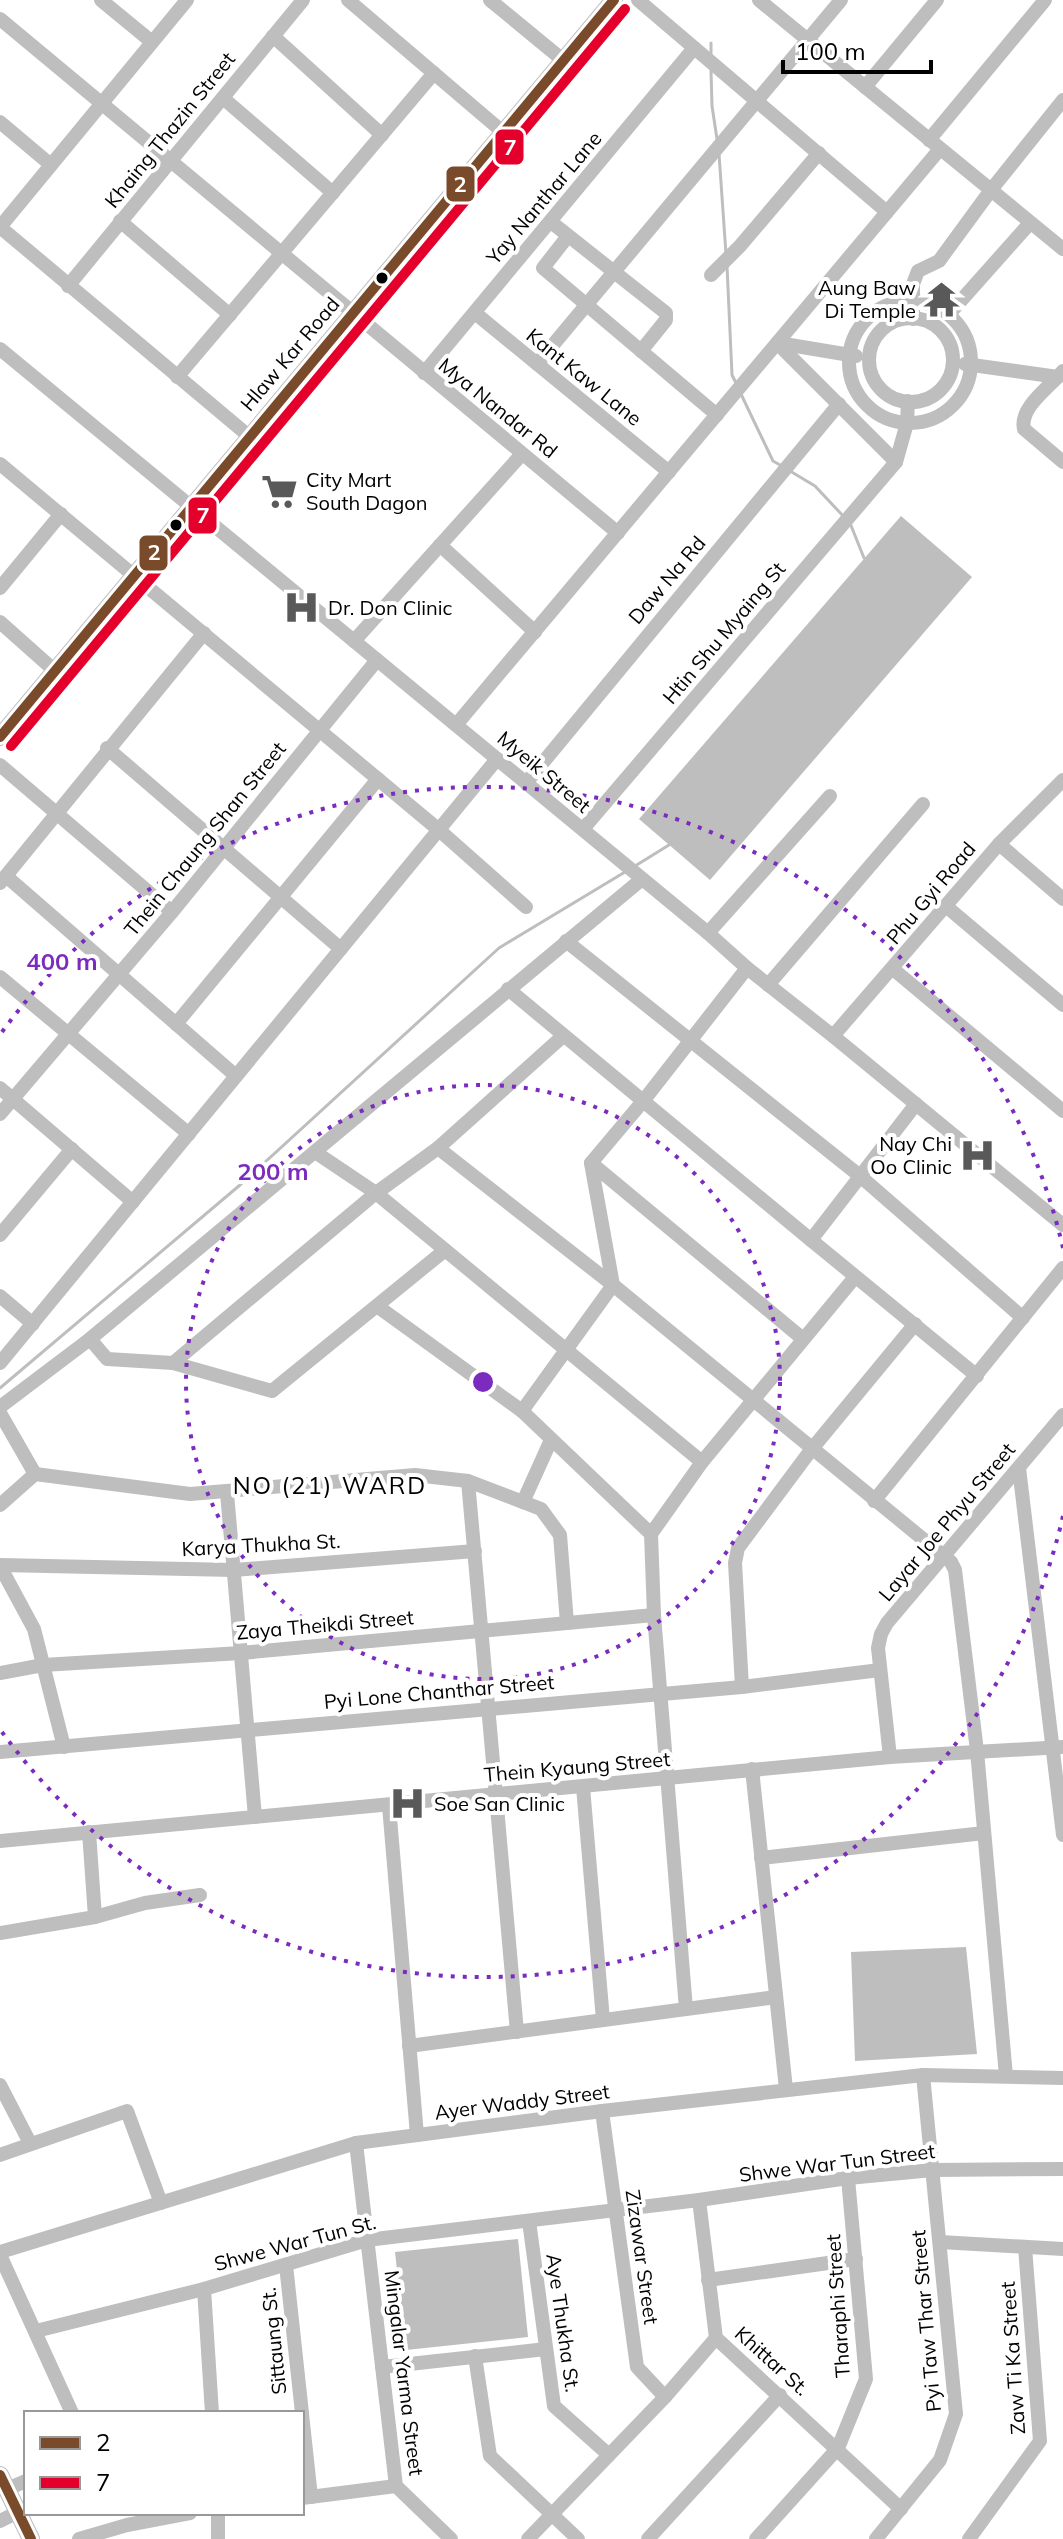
<svg xmlns="http://www.w3.org/2000/svg" width="1063" height="2539" font-family="Mulish,sans-serif">
<style>
.water{fill:#bebebe}
.lines{fill:none;stroke-linecap:round;stroke-linejoin:round}
.stream{stroke:#bebebe;stroke-width:3}
.minor{stroke:#bebebe;stroke-width:14}
.major{stroke:#bebebe;stroke-width:18}
.bus-1-casing{stroke:#fff;stroke-width:16}
.bus-2-casing{stroke:#fff;stroke-width:16}
.bus-1{stroke:#7a4b2a;stroke-width:10}
.bus-2{stroke:#e4002b;stroke-width:10}
.ring{fill:none;stroke:#7b2cbf;stroke-width:4;stroke-dasharray:4 8}
.bus-dot{fill:#000;stroke:#fff;stroke-width:3}
.labels{text-anchor:middle;stroke-width:8;stroke-linejoin:round;paint-order:stroke}
.street-label{font-size:20px;fill:#000;stroke:#fff}
.poi-label{font-size:20px;fill:#000;stroke:#fff;text-anchor:start}
.quarter-label{font-size:24px;letter-spacing:2px;fill:#000;stroke:#fff}
.centre{fill:#7b2cbf;stroke:#fff;stroke-width:4}
.ring-label{font-size:24px;text-anchor:middle;font-weight:bold;fill:#7b2cbf;stroke:#fff;stroke-width:8;stroke-linejoin:round;paint-order:stroke}
.line-badge{stroke:#fff;stroke-width:3}
.badge-label{font-size:22px;text-anchor:middle;font-weight:bold;fill:#fff}
</style>
<rect width="100%" height="100%" fill="#fff"/>
<!-- water -->
<g class="water">
<path d="M 901,516 L 972,577 L 710,880 L 639,819 Z"/>
<path d="M 966,1947 L 977,2054 L 855,2061 L 851,1952 Z"/>
<path d="M 518,2239 L 528,2337 L 406,2350 L 395,2252 Z"/>
</g>
<g class="lines">
<!-- stream -->
<g class="stream">
<path d="M 711,43 L 711,55"/>
<path d="M 711,71 L 712,106 L 717,139"/>
<path d="M 719,154 L 726,254"/>
<path d="M 727,266 L 732,375 L 737,385"/>
<path d="M 740,392 L 773,461 L 780,465"/>
<path d="M 790,471 L 815,486 L 845,518"/>
<path d="M 850,523 L 864,558"/>
<path d="M 635,866 L 669,845"/>
<path d="M 0,1388 L 240,1185 L 499,948 L 625,872"/>
</g>
<!-- minor -->
<g class="minor">
<path d="M 101,0 L 152,42"/>
<path d="M 348,0 L 504,133"/>
<path d="M 490,0 L 564,61"/>
<path d="M 638,0 L 887,212"/>
<path d="M 759,0 L 1063,249"/>
<path d="M 0,19 L 618,533"/>
<path d="M 273,36 L 382,135"/>
<path d="M 865,87 L 937,0"/>
<path d="M 223,98 L 333,193"/>
<path d="M 0,122 L 51,165"/>
<path d="M 929,140 L 1045,0"/>
<path d="M 120,221 L 230,315"/>
<path d="M 551,222 L 666,313 L 666,320 L 641,351"/>
<path d="M 0,227 L 250,437"/>
<path d="M 0,227 L 187,0"/>
<path d="M 568,236 L 543,268 L 717,415"/>
<path d="M 711,275 L 740,246 L 819,153"/>
<path d="M 68,286 L 303,0"/>
<circle cx="910" cy="362" r="61"/>
<path d="M 475,313 L 669,472"/>
<path d="M 949,314 L 1030,223"/>
<circle cx="911" cy="360" r="42"/>
<path d="M 913,319 L 913,284 L 918,271 L 939,261 L 991,190 L 1063,100"/>
<path d="M 777,343 L 896,462"/>
<path d="M 778,343 L 856,356"/>
<path d="M 0,349 L 708,933 L 747,968 L 833,1036 L 1063,1225"/>
<path d="M 537,364 L 841,0"/>
<path d="M 965,364 L 1058,377"/>
<path d="M 1063,371 C 1050,387 1019,407 1024,429 L 1063,462"/>
<path d="M 424,373 L 694,48"/>
<path d="M 177,377 L 434,73"/>
<path d="M 0,464 L 439,830 L 526,907"/>
<path d="M 440,545 L 535,632"/>
<path d="M 0,588 L 61,514"/>
<path d="M 0,622 L 55,671"/>
<path d="M 354,641 L 522,454"/>
<path d="M 456,725 L 940,149"/>
<path d="M 107,748 L 341,949"/>
<path d="M 0,765 L 172,912"/>
<path d="M 526,783 L 839,404"/>
<path d="M 583,829 L 896,462 L 907,423 L 908,401"/>
<path d="M 999,844 L 1063,899"/>
<path d="M 6,876 L 236,1076"/>
<path d="M 0,883 L 204,633"/>
<path d="M 947,907 L 1063,1005"/>
<path d="M 708,933 L 830,796"/>
<path d="M 566,941 L 860,1176 L 1023,1318"/>
<path d="M 747,968 L 644,1100 L 591,1163 L 613,1285 L 951,1562 L 955,1570 L 977,1751 L 1006,2076"/>
<path d="M 893,969 L 1063,1111"/>
<path d="M 0,977 L 189,1134"/>
<path d="M 768,985 L 923,804"/>
<path d="M 508,989 L 811,1240"/>
<path d="M 176,1024 L 378,779"/>
<path d="M 833,1036 L 999,844 L 1063,780"/>
<path d="M 0,1088 L 133,1202"/>
<path d="M 916,1104 L 811,1240 L 977,1376"/>
<path d="M 0,1114 L 172,912 L 377,660"/>
<path d="M 438,1148 L 613,1285 L 522,1411"/>
<path d="M 315,1152 L 376,1193 L 702,1462"/>
<path d="M 591,1163 L 803,1339"/>
<path d="M 0,1235 L 72,1149"/>
<path d="M 0,1296 L 33,1324"/>
<path d="M 377,1306 L 522,1411 L 651,1534"/>
<path d="M 90,1339 L 107,1359 L 173,1363 L 272,1391 L 444,1251"/>
<path d="M 0,1363 L 497,759"/>
<path d="M 173,1363 L 376,1193 L 438,1148 L 563,1036"/>
<path d="M 0,1407 L 90,1339 L 642,879"/>
<path d="M 0,1413 L 35,1474"/>
<path d="M 1019,1468 L 1063,1835"/>
<path d="M 468,1481 L 517,2032"/>
<path d="M 227,1493 L 255,1817"/>
<path d="M 874,1501 L 1063,1268"/>
<path d="M 523,1502 L 551,1440"/>
<path d="M 0,1505 L 35,1474 L 190,1494 L 415,1475 L 468,1481 L 541,1509 L 560,1535 L 567,1623"/>
<path d="M 0,1565 L 234,1570 L 475,1551"/>
<path d="M 0,1566 L 34,1629 L 64,1747"/>
<path d="M 0,1673 L 43,1665 L 241,1653 L 654,1615"/>
<path d="M 742,1687 L 735,1563 L 738,1548 L 811,1450 L 915,1324"/>
<path d="M 0,1752 L 742,1687 L 880,1670"/>
<path d="M 890,1757 L 878,1648 L 881,1634 L 887,1623 L 1063,1415"/>
<path d="M 752,1769 L 786,2089"/>
<path d="M 583,1787 L 603,2020"/>
<path d="M 389,1806 L 417,2135"/>
<path d="M 0,1841 L 890,1757 L 1063,1747"/>
<path d="M 761,1858 L 984,1833"/>
<path d="M 95,1917 L 145,1903 L 200,1895"/>
<path d="M 0,1933 L 95,1917 L 89,1832"/>
<path d="M 686,2009 L 654,1615 L 651,1534 L 702,1462 L 855,1277"/>
<path d="M 409,2046 L 776,1997"/>
<path d="M 0,2085 L 30,2143"/>
<path d="M 602,2111 L 637,2367 L 665,2397"/>
<path d="M 356,2143 L 396,2486 L 451,2539"/>
<path d="M 0,2155 L 127,2111 L 161,2203"/>
<path d="M 699,2200 L 716,2338 L 901,2509"/>
<path d="M 529,2221 L 554,2406 L 609,2455"/>
<path d="M 940,2242 L 1063,2249"/>
<path d="M 0,2252 L 356,2143 L 602,2111 L 923,2075 L 1063,2078"/>
<path d="M 0,2255 L 72,2413"/>
<path d="M 286,2265 L 302,2413"/>
<path d="M 708,2280 L 856,2259"/>
<path d="M 204,2289 L 212,2413"/>
<path d="M 36,2331 L 204,2289 L 367,2240 L 699,2200 L 848,2178 L 933,2170 L 1063,2169"/>
<path d="M 475,2356 L 490,2456 L 578,2539"/>
<path d="M 382,2367 L 546,2349"/>
<path d="M 302,2414 L 311,2497"/>
<path d="M 7,2489 L 26,2481"/>
<path d="M 302,2498 L 396,2486"/>
<path d="M 0,2521 L 18,2512"/>
<path d="M 79,2539 L 127,2525 L 190,2513"/>
<path d="M 218,2539 L 218,2513"/>
<path d="M 528,2539 L 665,2397 L 716,2338"/>
<path d="M 648,2539 L 780,2395"/>
<path d="M 756,2539 L 838,2448 L 866,2379 L 848,2178"/>
<path d="M 876,2539 L 940,2460 L 956,2414 L 923,2075"/>
<path d="M 969,2539 L 1040,2441 L 1025,2247"/>
</g>
<!-- major -->
<g class="major">
<path d="M 0,737 L 614,0"/>
<path d="M 0,2475 L 31,2539"/>
</g>
<defs>
<g id="bus-1">
<path d="M 0,737 L 614,0"/>
<path d="M 0,2475 L 31,2539"/>
</g>
<path id="bus-2" d="M 11,746 L 625,9"/>
</defs>
<!-- bus-1 casing -->
<use href="#bus-1" class="bus-1-casing"/>
<!-- bus-2 casing -->
<use href="#bus-2" class="bus-2-casing"/>
<!-- bus-1 -->
<use href="#bus-1" class="bus-1"/>
<!-- bus-2 -->
<use href="#bus-2" class="bus-2"/>
</g>
<!-- distance rings -->
<g class="ring">
<circle cx="483" cy="1382" r="297"/>
<path d="M1063 1516A595 595 0 0 1 2 1732M2 1032A595 595 0 0 1 1063 1248"/>
</g>
<!-- icons -->
<defs>
<symbol id="temple-bare" viewBox="-9 -9 18 18"><path d="M0-6L5-2H3V0L6.5 2.5H4V6H1.5V3h-3V6H-4V2.5H-6.5L-3 0V-2H-5Z" fill="#595959" stroke="#fff" stroke-width="2.5" paint-order="stroke"/></symbol>
<symbol id="supermarket-bare" viewBox="-9 -9 18 18"><path d="M-6-5.5h2.5l.6 2H6L4.5 2H-2.5L-4.4-4H-6ZM-1.5 3.2a1.3 1.3 0 1 0 .1 0ZM3 3.2a1.3 1.3 0 1 0 .1 0Z" fill="#595959" stroke="#fff" stroke-width="2.5" paint-order="stroke"/></symbol>
<symbol id="hospital-bare" viewBox="-9 -9 18 18"><path d="M-5-5h3v3.5h4V-5h3V5h-3V1.5h-4V5h-3Z" fill="#595959" stroke="#fff" stroke-width="2.5" paint-order="stroke"/></symbol>
</defs>
<g fill-rule="evenodd">
<use href="#temple-bare" x="916" y="274" width="51" height="51"/>
<use href="#supermarket-bare" x="254" y="466" width="51" height="51"/>
<use href="#hospital-bare" x="276" y="582" width="51" height="51"/>
<use href="#hospital-bare" x="952" y="1130" width="51" height="51"/>
<use href="#hospital-bare" x="382" y="1778" width="51" height="51"/>
</g>
<!-- markers -->
<g class="bus-dot">
<circle cx="382" cy="278" r="7"/>
<circle cx="176" cy="525" r="7"/>
</g>
<g class="labels">
<!-- street labels -->
<g class="street-label">
<text transform="translate(170 130) rotate(-51)" y="7">Khaing Thazin Street</text>
<text transform="translate(544 198) rotate(-50)" y="7">Yay Nanthar Lane</text>
<text transform="translate(290 354) rotate(-50)" y="7">Hlaw Kar Road</text>
<text transform="translate(584 377) rotate(39)" y="7">Kant Kaw Lane</text>
<text transform="translate(498 408) rotate(39)" y="7">Mya Nandar Rd</text>
<text transform="translate(667 580) rotate(-50)" y="7">Daw Na Rd</text>
<text transform="translate(724 633) rotate(-50)" y="7">Htin Shu Myaing St</text>
<text transform="translate(544 772) rotate(40)" y="7">Myeik Street</text>
<text transform="translate(205 839) rotate(-51)" y="7">Thein Chaung Shan Street</text>
<text transform="translate(931 893) rotate(-50)" y="7">Phu Gyi Road</text>
<text transform="translate(947 1522) rotate(-50)" y="7">Layar Joe Phyu Street</text>
<text transform="translate(261 1545) rotate(-3)" y="7">Karya Thukha St.</text>
<text transform="translate(325 1625) rotate(-5)" y="7">Zaya Theikdi Street</text>
<text transform="translate(439 1692) rotate(-5)" y="7">Pyi Lone Chanthar Street</text>
<text transform="translate(577 1767) rotate(-5)" y="7">Thein Kyaung Street</text>
<text transform="translate(522 2102) rotate(-7)" y="7">Ayer Waddy Street</text>
<text transform="translate(837 2163) rotate(-7)" y="7">Shwe War Tun Street</text>
<text transform="translate(295 2243) rotate(-15)" y="7">Shwe War Tun St.</text>
<text transform="translate(642 2257) rotate(82)" y="7">Zizawar Street</text>
<text transform="translate(838 2306) rotate(-94)" y="7">Tharaphi Street</text>
<text transform="translate(926 2321) rotate(-95)" y="7">Pyi Taw Thar Street</text>
<text transform="translate(563 2323) rotate(82)" y="7">Aye Thukha St.</text>
<text transform="translate(274 2341) rotate(-96)" y="7">Sittaung St.</text>
<text transform="translate(1013 2358) rotate(-94)" y="7">Zaw Ti Ka Street</text>
<text transform="translate(772 2361) rotate(42)" y="7">Khittar St.</text>
<text transform="translate(404 2373) rotate(83)" y="7">Mingalar Yarma Street</text>
</g>
<!-- poi labels -->
<g class="poi-label">
<text x="916" y="295" text-anchor="end">Aung Baw<tspan x="916" dy="23">Di Temple</tspan></text>
<text x="306" y="487">City Mart<tspan x="306" dy="23">South Dagon</tspan></text>
<text x="328" y="615">Dr. Don Clinic</text>
<text x="952" y="1151" text-anchor="end">Nay Chi<tspan x="952" dy="23">Oo Clinic</tspan></text>
<text x="434" y="1811">Soe San Clinic</text>
</g>
<!-- quarter labels -->
<g class="quarter-label">
<text x="330" y="1494">NO (21) WARD</text>
</g>
</g>
<circle cx="483" cy="1382" r="12" class="centre"/>
<g class="ring-label">
<text x="62" y="970">400 m</text>
<text x="273" y="1180">200 m</text>
</g>
<g class="line-badge">
<rect x="494" y="128" width="31" height="38" rx="8" fill="#e4002b"/>
<rect x="445" y="165" width="31" height="38" rx="8" fill="#7a4b2a"/>
<rect x="187" y="496" width="31" height="39" rx="8" fill="#e4002b"/>
<rect x="138" y="534" width="31" height="38" rx="8" fill="#7a4b2a"/>
</g>
<g class="badge-label">
<text x="510" y="155">7</text>
<text x="460" y="192">2</text>
<text x="203" y="523">7</text>
<text x="154" y="560">2</text>
</g>
<!-- legend -->
<rect x="24" y="2411" width="280" height="104" fill="#ffffff" stroke="#999999" stroke-width="2"/>
<rect x="40" y="2437" width="40" height="12" fill="#7a4b2a" stroke="#999999" stroke-width="2"/>
<text x="96" y="2451" font-size="24" fill="#000000">2</text>
<rect x="40" y="2477" width="40" height="12" fill="#e4002b" stroke="#999999" stroke-width="2"/>
<text x="96" y="2491" font-size="24" fill="#000000">7</text>
<!-- scale -->
<path d="M783 60v12h148v-12" fill="none" stroke="#000000" stroke-width="4"/>
<text x="795" y="60" font-size="24" fill="#000000" stroke="#ffffff" stroke-width="6" paint-order="stroke">100 m</text>
</svg>
